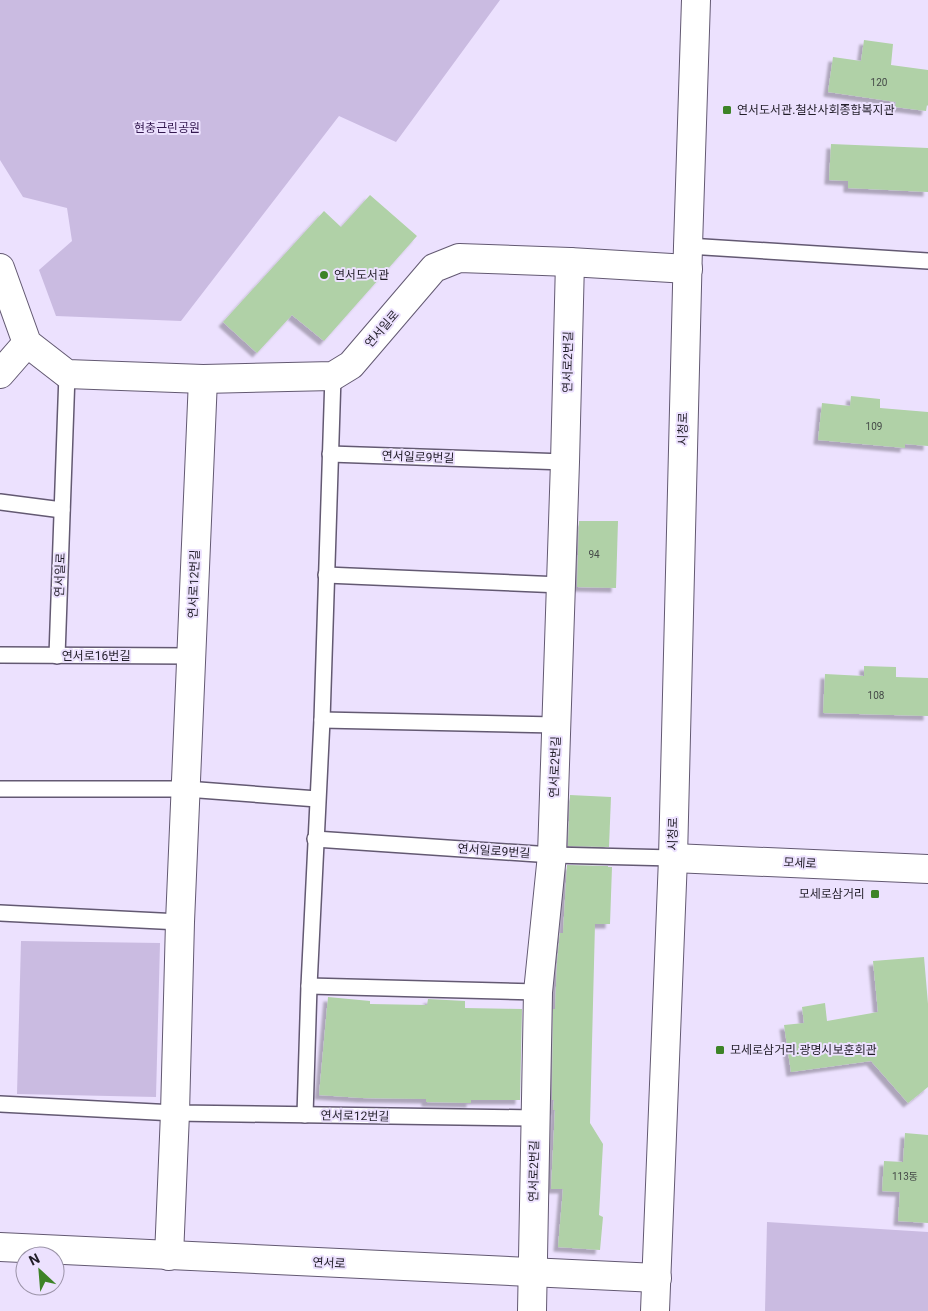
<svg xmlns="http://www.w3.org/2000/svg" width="928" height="1311" font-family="Roboto,'Noto Sans KR',sans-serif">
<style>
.green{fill:#cabbe1}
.building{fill:#b0d1a7;filter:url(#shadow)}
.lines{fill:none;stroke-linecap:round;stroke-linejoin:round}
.lane-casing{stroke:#635972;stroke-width:18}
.street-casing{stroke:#635972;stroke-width:30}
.secondary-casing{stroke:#635972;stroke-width:30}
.lane{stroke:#fff;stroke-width:15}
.street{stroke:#fff;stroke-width:28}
.secondary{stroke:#fff;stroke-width:28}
.poi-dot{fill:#3d8327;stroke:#ece1fe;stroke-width:2}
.labels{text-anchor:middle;stroke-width:4;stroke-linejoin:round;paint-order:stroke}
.number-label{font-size:10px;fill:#454a48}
.poi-label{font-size:12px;fill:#211d28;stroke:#ece1fe;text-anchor:start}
.park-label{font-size:12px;fill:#341950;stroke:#ece1fe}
.street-label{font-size:12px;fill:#211d28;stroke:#ece1fe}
</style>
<defs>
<filter id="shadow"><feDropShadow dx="-4.5" dy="4.5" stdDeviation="1" flood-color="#0004"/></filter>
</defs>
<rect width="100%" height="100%" fill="#ece1fe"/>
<!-- green -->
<g class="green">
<path d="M 0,0 L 500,0 L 396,142 L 339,116 L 181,321 L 56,316 L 39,270 L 72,241 L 67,208 L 23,197 L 0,160 Z"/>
<path d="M 21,941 L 160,943 L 156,1097 L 17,1094 Z"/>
<path d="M 767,1222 L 928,1232 L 928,1311 L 765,1311 Z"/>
</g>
<!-- building -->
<g class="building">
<path d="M 864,40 L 893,44 L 891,65 L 928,70 L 928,106 L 927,105 L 926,111 L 895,107 L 896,102 L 828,92 L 833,57 L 861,61 Z"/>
<path d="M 831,144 L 928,148 L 928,192 L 848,188 L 848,181 L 829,180 Z"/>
<path d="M 370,195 L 417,236 L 324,341 L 292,315 L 257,353 L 223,322 L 324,211 L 341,227 Z"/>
<path d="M 851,396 L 880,399 L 880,408 L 928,412 L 928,446 L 905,444 L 905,448 L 818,440 L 822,403 L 850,406 Z"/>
<path d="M 579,521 L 618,521 L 616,588 L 577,587 Z"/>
<path d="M 864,666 L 896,667 L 896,677 L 928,678 L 928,716 L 823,713 L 825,674 L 864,676 Z"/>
<path d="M 570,795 L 611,797 L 609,847 L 568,846 Z"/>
<path d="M 567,865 L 608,866 L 608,867 L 612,867 L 610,924 L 595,924 L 590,1123 L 603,1144 L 599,1215 L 603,1217 L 600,1250 L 558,1247 L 563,1189 L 551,1189 L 555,1110 L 553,1110 L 554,1100 L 552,1100 L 553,1009 L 555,1009 L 557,963 L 560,933 L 563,933 Z"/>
<path d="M 924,957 L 928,1004 L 928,1087 L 908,1103 L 871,1061 L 791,1072 L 784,1025 L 804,1023 L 802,1007 L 825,1003 L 827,1021 L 878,1012 L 873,961 Z"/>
<path d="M 328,997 L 370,1001 L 370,1004 L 427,1005 L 428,999 L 465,1001 L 465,1008 L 522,1009 L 520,1100 L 471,1100 L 471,1103 L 426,1102 L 426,1099 L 362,1098 L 319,1095 Z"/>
<path d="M 905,1133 L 928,1135 L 928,1223 L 898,1221 L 900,1192 L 882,1191 L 884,1161 L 903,1162 Z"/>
</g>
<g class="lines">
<defs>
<g id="lane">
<path d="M 688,246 L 928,261"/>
<path d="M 330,454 L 565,462"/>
<path d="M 0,502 L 62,510"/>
<path d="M 326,575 L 561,585"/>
<path d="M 0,655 L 191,656"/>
<path d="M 57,656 L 67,374"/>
<path d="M 322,720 L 556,725"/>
<path d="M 0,789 L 186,789 L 317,799"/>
<path d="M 315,839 L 552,855 L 673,858"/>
<path d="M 0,913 L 180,922"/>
<path d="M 309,986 L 538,992"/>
<path d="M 0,1104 L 175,1113 L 535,1118"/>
<path d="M 305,1115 L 309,986 L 322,720 L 333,376"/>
</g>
<g id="street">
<path d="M 0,268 L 27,343 L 67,374 L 203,379 L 333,376 L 351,365 L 434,268 L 459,258 L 570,262 L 688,269"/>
<path d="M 0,374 L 27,343"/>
<path d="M 0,1247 L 657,1278"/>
<path d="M 169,1256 L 175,1113 L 180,922 L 203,379"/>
<path d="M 532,1311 L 538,992 L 552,855 L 565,462 L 570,262"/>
</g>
<g id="secondary">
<path d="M 673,858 L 928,869"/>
<path d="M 655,1311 L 673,858 L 688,246 L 696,0"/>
</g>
</defs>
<!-- lane casing -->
<use href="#lane" class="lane-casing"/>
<!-- street casing -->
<use href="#street" class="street-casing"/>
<!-- secondary casing -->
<use href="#secondary" class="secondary-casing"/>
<!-- lane -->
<use href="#lane" class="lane"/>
<!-- street -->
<use href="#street" class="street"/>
<!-- secondary -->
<use href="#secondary" class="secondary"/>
</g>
<!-- markers -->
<g class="poi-dot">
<rect x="722" y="105" width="10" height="10" rx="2.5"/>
<circle cx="324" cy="275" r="5"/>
<rect x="870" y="889" width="10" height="10" rx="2.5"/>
<rect x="715" y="1045" width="10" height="10" rx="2.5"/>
</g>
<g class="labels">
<!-- number labels -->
<g class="number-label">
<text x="879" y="86">120</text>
<text x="874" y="430">109</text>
<text x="594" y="558">94</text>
<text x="876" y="699">108</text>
<text x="905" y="1180">113동</text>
</g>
<!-- poi labels -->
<g class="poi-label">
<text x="737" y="114">연서도서관.철산사회종합복지관</text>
<text x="334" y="279">연서도서관</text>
<text x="865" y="898" text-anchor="end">모세로삼거리</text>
<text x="730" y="1054">모세로삼거리.광명시보훈회관</text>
</g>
<!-- park labels -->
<g class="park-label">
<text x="167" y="132">현충근린공원</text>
</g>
<!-- street labels -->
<g class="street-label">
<text transform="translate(382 329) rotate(-49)" y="4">연서일로</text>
<text transform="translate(568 362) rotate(-89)" y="4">연서로2번길</text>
<text transform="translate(683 429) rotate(-89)" y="4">시청로</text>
<text transform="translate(418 457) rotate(2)" y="4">연서일로9번길</text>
<text transform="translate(60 575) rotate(-88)" y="4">연서일로</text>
<text transform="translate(194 584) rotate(-88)" y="4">연서로12번길</text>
<text x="96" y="660">연서로16번길</text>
<text transform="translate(555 767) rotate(-88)" y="4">연서로2번길</text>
<text transform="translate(673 834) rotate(-89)" y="4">시청로</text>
<text transform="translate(494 851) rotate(4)" y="4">연서일로9번길</text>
<text transform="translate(800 863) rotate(3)" y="4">모세로</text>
<text transform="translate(355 1116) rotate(1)" y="4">연서로12번길</text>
<text transform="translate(534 1171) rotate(-89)" y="4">연서로2번길</text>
<text transform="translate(329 1263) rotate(3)" y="4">연서로</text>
</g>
</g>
<!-- north arrow -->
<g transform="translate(40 1271) rotate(334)"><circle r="24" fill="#ece1fe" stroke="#9b93a8"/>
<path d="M0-4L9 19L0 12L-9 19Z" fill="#3d8327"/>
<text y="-8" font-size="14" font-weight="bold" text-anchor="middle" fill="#211d28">N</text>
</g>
</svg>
